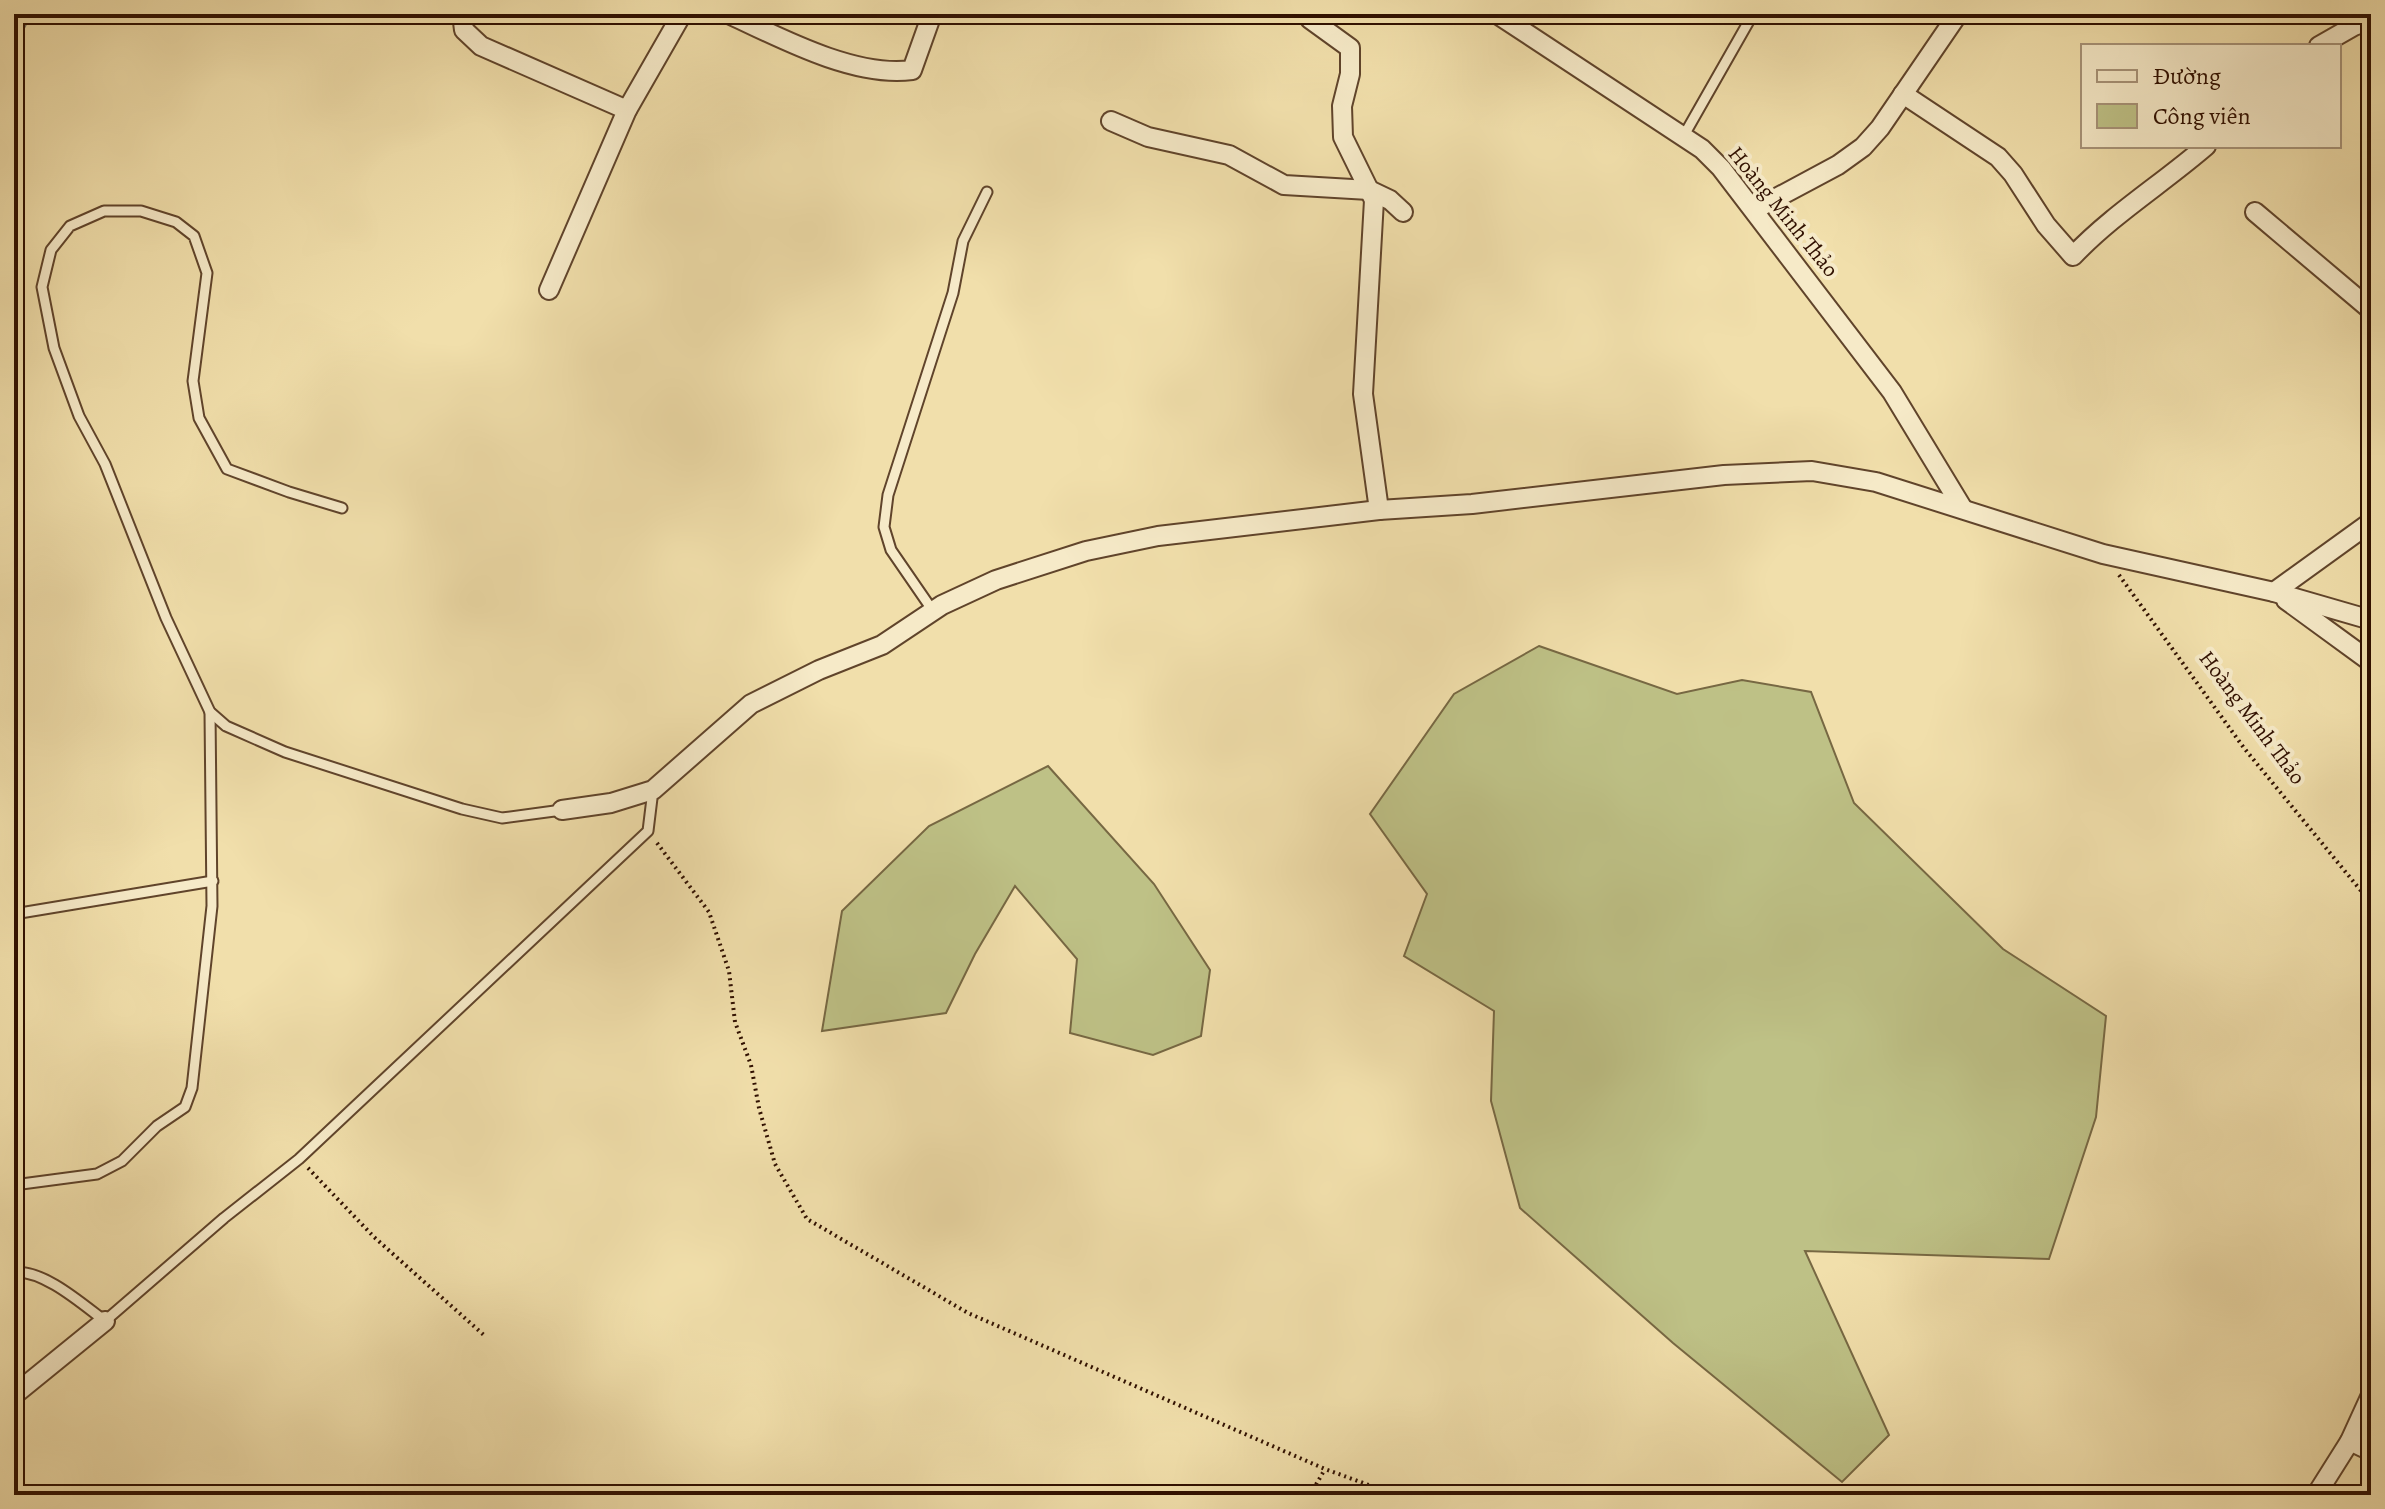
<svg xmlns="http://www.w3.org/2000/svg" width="2385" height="1509" font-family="Alegreya,serif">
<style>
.green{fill:#bec186;stroke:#776843;stroke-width:2}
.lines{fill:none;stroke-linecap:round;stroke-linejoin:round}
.stream{stroke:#73766d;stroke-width:6}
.service-casing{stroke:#60442b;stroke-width:13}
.minor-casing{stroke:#60442b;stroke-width:22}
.path{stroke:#301000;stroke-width:4;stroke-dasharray:2 4;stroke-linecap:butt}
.service{stroke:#f6eac8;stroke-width:9}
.minor{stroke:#f6eac8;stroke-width:18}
.labels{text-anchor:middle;stroke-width:8;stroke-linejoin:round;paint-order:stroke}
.street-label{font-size:22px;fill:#301000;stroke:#f6eac8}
</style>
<rect width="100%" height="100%" fill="#f1dfab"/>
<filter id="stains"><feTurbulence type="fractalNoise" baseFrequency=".0025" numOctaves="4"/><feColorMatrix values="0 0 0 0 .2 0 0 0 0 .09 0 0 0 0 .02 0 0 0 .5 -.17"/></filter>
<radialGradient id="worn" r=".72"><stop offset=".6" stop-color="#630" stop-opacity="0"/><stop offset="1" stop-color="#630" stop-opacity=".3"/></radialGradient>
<!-- green -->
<g class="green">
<path d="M 1539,646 L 1677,694 L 1742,680 L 1811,692 L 1854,803 L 2003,949 L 2106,1016 L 2096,1117 L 2049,1259 L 1805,1251 L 1889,1435 L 1842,1482 L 1673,1343 L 1520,1208 L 1491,1101 L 1494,1011 L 1404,956 L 1427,894 L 1370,814 L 1454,694 Z"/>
<path d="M 1048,766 L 1154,884 L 1210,970 L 1201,1036 L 1153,1055 L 1070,1033 L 1077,959 L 1015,886 L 975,954 L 946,1013 L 822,1031 L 842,911 L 929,826 Z"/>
</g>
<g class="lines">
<!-- stream -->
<path class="stream" d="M 14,43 L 29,14"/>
<defs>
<g id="service">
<path d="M 1683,137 L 1753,14"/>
<path d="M 342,508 L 289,492 L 227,469 L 199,418 L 193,381 L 207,273 L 194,236 L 176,222 L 141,211 L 104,211 L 70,226 L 51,250 L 42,287 L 54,348 L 79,416 L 105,464 L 166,618 L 210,712 L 226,726 L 285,752 L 462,809 L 502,818 L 562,810"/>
<path d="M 933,611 L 891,550 L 884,527 L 888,495 L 953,293 L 963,241 L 987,192"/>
<path d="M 14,914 L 213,881"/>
<path d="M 14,1185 L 97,1174 L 122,1161 L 157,1126 L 185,1107 L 192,1088 L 212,906 L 210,712"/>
<path d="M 14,1272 C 44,1270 81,1303 105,1321 L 224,1218 L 299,1159 L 648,831 L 653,790"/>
</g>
<g id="minor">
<path d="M 462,14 L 464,30 L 481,46 L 627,110"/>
<path d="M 729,14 C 780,38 855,78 912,70 L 932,14"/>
<path d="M 1497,14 L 1702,149 L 1721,168 L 1892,392 L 1963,509"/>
<path d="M 1310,19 L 1350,48 L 1350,74 L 1342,106 L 1343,137 L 1374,200 L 1363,394 L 1379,510"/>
<path d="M 2319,46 L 2354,26 L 2371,20"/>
<path d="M 1903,94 L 1998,157 L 2013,174 L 2046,225 L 2073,256 C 2113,214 2162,184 2206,146"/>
<path d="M 1111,121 L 1148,137 L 1229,155 L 1284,185 L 1369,190 L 1390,200 L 1403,212"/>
<path d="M 1754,210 L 1838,165 L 1863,147 L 1880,128 L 1958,14"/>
<path d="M 2255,212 L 2371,310"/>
<path d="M 549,290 L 627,110 L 682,14"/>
<path d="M 2274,592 L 2371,522"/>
<path d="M 2286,600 L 2371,662"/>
<path d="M 562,810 L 611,803 L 653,790 L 751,704 L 819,670 L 882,645 L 942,605 L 996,580 L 1086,551 L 1158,536 L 1379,510 L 1472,504 L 1724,475 L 1812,471 L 1876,482 L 2103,554 L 2274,592 L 2371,620"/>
<path d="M 14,1395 L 105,1321"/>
<path d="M 2350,1441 L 2371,1451"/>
<path d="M 2316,1495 L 2350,1441 L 2371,1395"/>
</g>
</defs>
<!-- service casing -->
<use href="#service" class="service-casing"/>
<!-- minor casing -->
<use href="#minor" class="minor-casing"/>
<!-- path -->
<g class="path">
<path d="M 2119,575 L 2244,748 L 2371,903"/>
<path d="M 657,843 L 709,912 L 729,971 L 735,1022 L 751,1065 L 759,1108 L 775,1164 L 807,1219 L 968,1313 L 1325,1469 L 1396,1495"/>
<path d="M 308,1168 L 374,1237 L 486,1337"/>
<path d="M 1310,1495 L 1325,1469"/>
</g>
<!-- service -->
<use href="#service" class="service"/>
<!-- minor -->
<use href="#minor" class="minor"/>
</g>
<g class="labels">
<!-- street labels -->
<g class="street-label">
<text transform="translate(1784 211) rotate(51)" y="8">Hoàng Minh Thảo</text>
<text transform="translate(2253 717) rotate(53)" y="8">Hoàng Minh Thảo</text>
</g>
</g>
<!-- margin -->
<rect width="2385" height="1509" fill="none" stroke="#f1dfab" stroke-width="48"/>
<rect x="16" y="16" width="2353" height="1477" fill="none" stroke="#301000" stroke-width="4"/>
<rect x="24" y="24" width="2337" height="1461" fill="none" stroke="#301000" stroke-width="2"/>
<!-- legend -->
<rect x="2081" y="44" width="260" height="104" fill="#f6eac8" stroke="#a79378" stroke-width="2"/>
<rect x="2097" y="70" width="40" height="12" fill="#f6eac8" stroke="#a79378" stroke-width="2"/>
<text x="2153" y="84" font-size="24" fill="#301000">Đường</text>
<rect x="2097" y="104" width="40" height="24" fill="#bec186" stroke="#a79378" stroke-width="2"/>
<text x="2153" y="124" font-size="24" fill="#301000">Công viên</text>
<rect width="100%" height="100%" filter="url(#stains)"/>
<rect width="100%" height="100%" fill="url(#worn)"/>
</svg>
